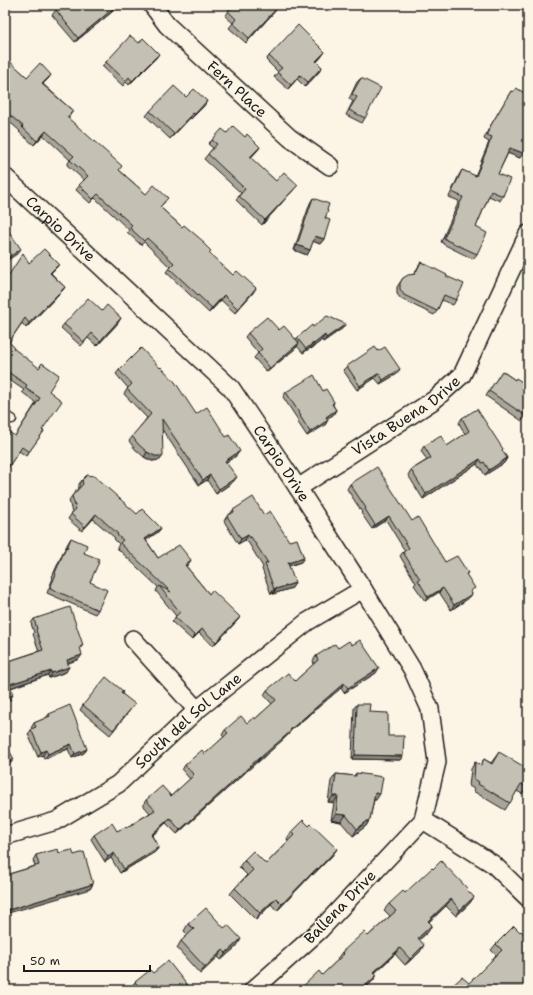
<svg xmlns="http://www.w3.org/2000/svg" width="533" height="995" font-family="'Shantell Sans',sans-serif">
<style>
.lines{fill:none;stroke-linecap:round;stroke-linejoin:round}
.lane-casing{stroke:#1c1c1c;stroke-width:11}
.street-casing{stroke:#1c1c1c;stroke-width:20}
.lane{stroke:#fcf5e5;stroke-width:8}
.street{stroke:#fcf5e5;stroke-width:17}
.wall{fill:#a9a59a;stroke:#1c1c1c}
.shaded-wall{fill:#89867d;stroke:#1c1c1c}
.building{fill:#c4c0b3;stroke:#1c1c1c}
.labels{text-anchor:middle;stroke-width:3;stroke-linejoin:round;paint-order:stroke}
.street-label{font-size:15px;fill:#1c1c1c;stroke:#fcf5e5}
</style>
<rect width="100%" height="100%" fill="#fcf5e5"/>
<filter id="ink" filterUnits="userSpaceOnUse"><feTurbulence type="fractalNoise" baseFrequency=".025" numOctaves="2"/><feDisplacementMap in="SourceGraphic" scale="8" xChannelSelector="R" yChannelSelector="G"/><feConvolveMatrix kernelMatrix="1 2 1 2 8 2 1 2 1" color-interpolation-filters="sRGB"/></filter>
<g filter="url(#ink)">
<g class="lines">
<defs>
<path id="lane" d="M 5,416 L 12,419"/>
<g id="street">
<path id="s1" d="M 152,5 L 167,25 L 290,138 L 330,166"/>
<path id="s2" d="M 5,177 L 231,388 L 298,488 L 363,589 L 412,669 L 430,709 L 437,762 L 423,820 L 320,930 L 253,990"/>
<path id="s3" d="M 298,488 L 434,400 L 462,375 L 528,234"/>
<path d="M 133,639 L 197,710"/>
<path d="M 423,820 L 493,864 L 528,898"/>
<path id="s4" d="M 5,836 L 56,821 L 118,784 L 197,710 L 307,622 L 363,589"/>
</g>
</defs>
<!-- lane casing -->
<use href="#lane" class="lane-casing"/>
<!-- street casing -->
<use href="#street" class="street-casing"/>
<!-- lane -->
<use href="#lane" class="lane"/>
<!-- street -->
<use href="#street" class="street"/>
</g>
<!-- wall -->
<g class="wall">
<path d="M 224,5 L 278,5 L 276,10 L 246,43 L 229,28 L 233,23 L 225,16 L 230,10 Z"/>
<path d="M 56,10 L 112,12 L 75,42 L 52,15 Z"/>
<path d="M 269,56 L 322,56 L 317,62 L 322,67 L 319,72 L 305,87 L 297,79 L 288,89 L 274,77 L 278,72 L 266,60 Z"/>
<path d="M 5,58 L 27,77 L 51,75 L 43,84 L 73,111 L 68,118 L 119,170 L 146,194 L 165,202 L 160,207 L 182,227 L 203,243 L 209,254 L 233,275 L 256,288 L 235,313 L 221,300 L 209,313 L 166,272 L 170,267 L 144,242 L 141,245 L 127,232 L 129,230 L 95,198 L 90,203 L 76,190 L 84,180 L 67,165 L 70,160 L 43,135 L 34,145 L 19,132 L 20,131 L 5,118 Z"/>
<path d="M 156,58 L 129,85 L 126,82 L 123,86 L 102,66 L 106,62 Z"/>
<path d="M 361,78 L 365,118 L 362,123 L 346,115 L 353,101 L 349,99 L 357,82 Z"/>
<path d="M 516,88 L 520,158 L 508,153 L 498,174 L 503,196 L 500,201 L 489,196 L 476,227 L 477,254 L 473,259 L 443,244 L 443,243 L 441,242 L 459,201 L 449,197 L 459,175 L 462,170 L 475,176 L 489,142 L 484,139 L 488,130 L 508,96 L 511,91 L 513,92 Z"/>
<path d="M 186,97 L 204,106 L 191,119 L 190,118 L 170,139 L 146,116 L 150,111 Z"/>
<path d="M 227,133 L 245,137 L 260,147 L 257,151 L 250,158 L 276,181 L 294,189 L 262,225 L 236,200 L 241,193 L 204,159 L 213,148 L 208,144 L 212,140 Z"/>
<path d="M 313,198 L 327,210 L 325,218 L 324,239 L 320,244 L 313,241 L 310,250 L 307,255 L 294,250 L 310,203 Z"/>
<path d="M 421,262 L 446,276 L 456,300 L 453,305 L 442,300 L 437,311 L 434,315 L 401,299 L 397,294 L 397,287 L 403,278 L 414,274 L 418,267 Z"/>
<path d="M 29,263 L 59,264 L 56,268 L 51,273 L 65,287 L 62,291 L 26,328 L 22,323 L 9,342 L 13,349 L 49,391 L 42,430 L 44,431 L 26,456 L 19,451 L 5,472 L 5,430 L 15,436 L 36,403 L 22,392 L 24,390 L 5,377 L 5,281 Z"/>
<path d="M 102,311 L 118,323 L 97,346 L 88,338 L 81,346 L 61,328 L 64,324 Z"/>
<path d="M 313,327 L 343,328 L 323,342 L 322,340 L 311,349 L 310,348 L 303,353 L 297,346 L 296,348 L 267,372 L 254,358 L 258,353 L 245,337 L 248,333 L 279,330 L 296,339 L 297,338 Z"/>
<path d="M 378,351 L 397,374 L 380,384 L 375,378 L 357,390 L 343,370 L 347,366 Z"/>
<path d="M 119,370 L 196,414 L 236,456 L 226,462 L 233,482 L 216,494 L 207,480 L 199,485 L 162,429 L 160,460 L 152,461 L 144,457 L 135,449 L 129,441 L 147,418 L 124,394 L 128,388 L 116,374 Z"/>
<path d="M 502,371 L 515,380 L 528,413 L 522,421 L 486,396 Z"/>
<path d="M 323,391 L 334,402 L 333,405 L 336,410 L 333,415 L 327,418 L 328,420 L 325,425 L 307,436 L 297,421 L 298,420 L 283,397 L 286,392 Z"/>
<path d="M 462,418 L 502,450 L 507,458 L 504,463 L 485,475 L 480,467 L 479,468 L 477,464 L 423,499 L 408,475 L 411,470 L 427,460 L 421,451 L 424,446 L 447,446 L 465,434 L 459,423 Z"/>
<path d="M 82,480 L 137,514 L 161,528 L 158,532 L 146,540 L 158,558 L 191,560 L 186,566 L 209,594 L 240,617 L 237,621 L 213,646 L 199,633 L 192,640 L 172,622 L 176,616 L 156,591 L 158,587 L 117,548 L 119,544 L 114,539 L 115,538 L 93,519 L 82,531 L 68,519 L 72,513 L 69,500 L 72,496 L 79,487 L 79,484 Z"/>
<path d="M 350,484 L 412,521 L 445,562 L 468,573 L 466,575 L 472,594 L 469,598 L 451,610 L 439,592 L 425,601 L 414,585 L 416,583 L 400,556 L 403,552 L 405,551 L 386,520 L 372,529 L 361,513 L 362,512 L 347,489 Z"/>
<path d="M 233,510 L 264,515 L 301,562 L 289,566 L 292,588 L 273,594 L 273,593 L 271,594 L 262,569 L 263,567 L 248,542 L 247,542 L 245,540 L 238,544 L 224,521 L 227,516 L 230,514 Z"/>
<path d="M 71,538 L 84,553 L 97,562 L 90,582 L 98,610 L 95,614 L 47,593 L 53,578 L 52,577 L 63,552 L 66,547 L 68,543 Z"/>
<path d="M 34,619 L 83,645 L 80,649 L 79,659 L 68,663 L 66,672 L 49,678 L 48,675 L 11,688 L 10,700 L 9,661 L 39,651 L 33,634 L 34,633 L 31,623 Z"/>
<path d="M 352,645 L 376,673 L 344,693 L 341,688 L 290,731 L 288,735 L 257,763 L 257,762 L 177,834 L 166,823 L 152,836 L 159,847 L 155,852 L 120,873 L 111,858 L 105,862 L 91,839 L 94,835 L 117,831 L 126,828 L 150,813 L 143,805 L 146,800 L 171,796 L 190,779 L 182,770 L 185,765 L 205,754 L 224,737 L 222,735 L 225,730 L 247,723 L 255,719 L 272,704 L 264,695 L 267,690 L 295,681 L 314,664 L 313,661 L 316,656 L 338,648 Z"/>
<path d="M 123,691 L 122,693 L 131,709 L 110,735 L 80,710 L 83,705 Z"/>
<path d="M 357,704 L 369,712 L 403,756 L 400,760 L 352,759 L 354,708 Z"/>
<path d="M 49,714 L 87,749 L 84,753 L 72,758 L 68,749 L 44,759 L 43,755 L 38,757 L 28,734 L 32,729 L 31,728 L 34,723 L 46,718 Z"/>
<path d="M 499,752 L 528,785 L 522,794 L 517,791 L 505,810 L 473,791 L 474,789 L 469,786 L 471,769 L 475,762 L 480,765 L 484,759 L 491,763 Z"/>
<path d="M 356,773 L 376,800 L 374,800 L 370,819 L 366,826 L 353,836 L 341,822 L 331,820 L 334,803 L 328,802 L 331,781 L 336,774 L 354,776 Z"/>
<path d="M 291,832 L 332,856 L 313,875 L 312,874 L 277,911 L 271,904 L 256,920 L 230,894 L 235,888 L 247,875 L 239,867 L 244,860 L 266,864 L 288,841 L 287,839 Z"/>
<path d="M 59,853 L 74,855 L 93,884 L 90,889 L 6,875 L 35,866 L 33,860 L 36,855 Z"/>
<path d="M 467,890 L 474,897 L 469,904 L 456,916 L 446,906 L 429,922 L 428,932 L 419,940 L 420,952 L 405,965 L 395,954 L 375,973 L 377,975 L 372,982 L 363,990 L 299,990 L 322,975 L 338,960 L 337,959 L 342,952 L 368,936 L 390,916 L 384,910 L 389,904 L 405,893 Z"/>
<path d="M 188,924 L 237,946 L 221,960 L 218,957 L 200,974 L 177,948 L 181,941 L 188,935 L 184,931 Z"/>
<path d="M 514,926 L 525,990 L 449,990 L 450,988 L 469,983 L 490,962 L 496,955 L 491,950 L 496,944 Z"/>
<path d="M 153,973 L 187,985 L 184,990 L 132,990 L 130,988 L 135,982 Z"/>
</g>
<!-- shaded-wall -->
<g class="shaded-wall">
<path d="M 279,6 L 276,10 L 246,43 L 249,38 Z"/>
<path d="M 115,7 L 112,12 L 75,42 L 78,38 Z"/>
<path d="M 325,52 L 322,56 L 313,66 L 316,61 Z"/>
<path d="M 159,54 L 156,58 L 129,85 L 132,81 Z"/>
<path d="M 322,67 L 319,72 L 305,87 L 308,82 Z"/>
<path d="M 51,75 L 48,79 L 39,88 L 42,84 Z"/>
<path d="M 300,75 L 297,79 L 288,89 L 291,85 Z"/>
<path d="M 207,101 L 204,106 L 191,119 L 195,114 Z"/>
<path d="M 193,113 L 190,118 L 170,139 L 174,134 Z"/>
<path d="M 46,131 L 43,135 L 34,145 L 37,141 Z"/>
<path d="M 260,147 L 257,151 L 247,162 L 250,157 Z"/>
<path d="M 510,148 L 523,153 L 520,158 L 507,153 Z"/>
<path d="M 298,185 L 294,189 L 262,225 L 265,220 Z"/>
<path d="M 315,236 L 324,239 L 320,244 L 312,241 Z"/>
<path d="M 297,245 L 310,250 L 307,255 L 294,250 Z"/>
<path d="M 21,249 L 17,254 L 5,262 L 5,260 Z"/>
<path d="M 59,264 L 56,268 L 47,277 L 50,273 Z"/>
<path d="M 65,287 L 62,291 L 26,328 L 29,323 Z"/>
<path d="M 256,288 L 253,293 L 235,313 L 238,309 Z"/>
<path d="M 224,295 L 221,300 L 209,313 L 212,308 Z"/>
<path d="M 121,318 L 118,323 L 97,346 L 100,341 Z"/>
<path d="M 346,324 L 343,328 L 323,342 L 326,338 Z"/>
<path d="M 325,335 L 322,340 L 311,349 L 314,344 Z"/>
<path d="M 299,343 L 296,348 L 267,372 L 270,368 Z"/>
<path d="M 313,343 L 310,348 L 303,353 L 306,349 Z"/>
<path d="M 400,369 L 397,374 L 380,384 L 383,380 Z"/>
<path d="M 379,373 L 375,378 L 357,390 L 360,386 Z"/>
<path d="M 336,410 L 333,415 L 323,421 L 326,417 Z"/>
<path d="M 328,420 L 325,425 L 307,436 L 310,432 Z"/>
<path d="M 240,451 L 236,456 L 222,465 L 225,461 Z"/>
<path d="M 147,452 L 163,456 L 160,460 L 152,461 L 144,457 Z"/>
<path d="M 507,458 L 504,463 L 485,475 L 489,470 Z"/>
<path d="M 480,459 L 477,464 L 423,499 L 426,494 Z"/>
<path d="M 210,475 L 207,480 L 199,485 L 203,480 Z"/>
<path d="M 237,477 L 233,482 L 216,494 L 219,489 Z"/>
<path d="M 96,514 L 93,519 L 82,531 L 85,527 Z"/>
<path d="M 389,516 L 386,520 L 372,529 L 375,525 Z"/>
<path d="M 161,528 L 158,532 L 142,543 L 145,539 Z"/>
<path d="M 248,535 L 245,540 L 238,544 L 241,539 Z"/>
<path d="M 304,558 L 301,562 L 285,567 L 288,563 Z"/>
<path d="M 191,560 L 188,565 L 182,569 L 185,565 Z"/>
<path d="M 295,583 L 292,588 L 273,594 L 276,589 Z"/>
<path d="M 276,588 L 273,593 L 271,594 L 274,589 Z"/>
<path d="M 443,588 L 439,592 L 425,601 L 428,597 Z"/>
<path d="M 472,594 L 469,598 L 451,610 L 454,605 Z"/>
<path d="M 240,617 L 237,621 L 213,646 L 216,642 Z"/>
<path d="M 202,629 L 199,633 L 192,640 L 195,636 Z"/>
<path d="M 82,655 L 79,659 L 64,665 L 67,660 Z"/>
<path d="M 69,667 L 66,672 L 49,678 L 52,673 Z"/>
<path d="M 379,668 L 376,673 L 344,693 L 348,688 Z"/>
<path d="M 51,671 L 48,675 L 7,689 L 10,684 Z"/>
<path d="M 344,683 L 341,688 L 290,731 L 288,735 L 257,763 L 260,758 L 290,730 Z"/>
<path d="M 13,695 L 10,700 L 5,701 L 5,697 Z"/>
<path d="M 71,744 L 68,749 L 44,759 L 48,754 Z"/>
<path d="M 87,749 L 84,753 L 72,758 L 75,754 Z"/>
<path d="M 46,750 L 43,755 L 38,757 L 41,752 Z"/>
<path d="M 355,755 L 403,756 L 400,760 L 352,759 Z"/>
<path d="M 260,757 L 257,762 L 177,834 L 180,830 Z"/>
<path d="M 14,759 L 11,763 L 5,767 L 5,764 Z"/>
<path d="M 375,793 L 380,794 L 376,800 L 370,799 Z"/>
<path d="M 333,796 L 338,796 L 334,803 L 328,802 Z"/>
<path d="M 336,814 L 346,815 L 341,822 L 331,820 Z"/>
<path d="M 170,818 L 166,823 L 148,839 L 151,835 Z"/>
<path d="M 370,819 L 366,826 L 353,836 L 357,829 Z"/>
<path d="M 159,847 L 155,852 L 120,873 L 124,869 Z"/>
<path d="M 337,849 L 332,856 L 313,875 L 318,869 Z"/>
<path d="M 114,853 L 111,858 L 105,862 L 108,857 Z"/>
<path d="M 317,868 L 312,874 L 277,911 L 282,904 Z"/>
<path d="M 93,884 L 90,889 L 5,914 L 5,911 Z"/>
<path d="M 474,897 L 469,904 L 456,916 L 460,910 Z"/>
<path d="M 276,898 L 271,904 L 256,920 L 260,913 Z"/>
<path d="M 451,899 L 446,906 L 423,927 L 428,921 Z"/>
<path d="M 432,925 L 428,932 L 413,945 L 418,938 Z"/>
<path d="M 241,939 L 237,946 L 221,960 L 226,953 Z"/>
<path d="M 424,945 L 420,952 L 405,965 L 410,959 Z"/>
<path d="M 400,948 L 395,954 L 369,978 L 374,972 Z"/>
<path d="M 223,950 L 218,957 L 200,974 L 205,967 Z"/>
<path d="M 377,975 L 372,982 L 363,990 L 361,990 Z"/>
<path d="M 528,985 L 528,988 L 525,990 L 523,990 Z"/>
</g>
<!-- building -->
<g class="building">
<path d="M 62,5 L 113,5 L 115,7 L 78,38 L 56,10 Z"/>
<path d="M 233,5 L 278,5 L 279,6 L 249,38 L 233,23 L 236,19 L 228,11 L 233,6 Z"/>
<path d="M 298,25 L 325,52 L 316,61 L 322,67 L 308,82 L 300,75 L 291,85 L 277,72 L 282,68 L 269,56 Z"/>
<path d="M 130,36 L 132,37 L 139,43 L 143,38 L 159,54 L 132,81 L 129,77 L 126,81 L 106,62 Z"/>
<path d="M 5,57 L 27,77 L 40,63 L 51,75 L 42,84 L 73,111 L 67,117 L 122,166 L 119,170 L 146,194 L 154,185 L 168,198 L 160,207 L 182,227 L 184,225 L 204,242 L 203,243 L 211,251 L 209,253 L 233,275 L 237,271 L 256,288 L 238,309 L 224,295 L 212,308 L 169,268 L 174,263 L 147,238 L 144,241 L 130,228 L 132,225 L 98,194 L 93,199 L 79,185 L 88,176 L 70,160 L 74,156 L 46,131 L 37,141 L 22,127 L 23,126 L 5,111 Z"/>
<path d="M 361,78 L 381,88 L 365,118 L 349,110 L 357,97 L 352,94 Z"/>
<path d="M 174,86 L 186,97 L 194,89 L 207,101 L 195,114 L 193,113 L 174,134 L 150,111 Z"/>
<path d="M 516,88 L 528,95 L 528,142 L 523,153 L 510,148 L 498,174 L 510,179 L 503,196 L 491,191 L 476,227 L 487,233 L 477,254 L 446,240 L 446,239 L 444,238 L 463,197 L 452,192 L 462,170 L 476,176 L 492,137 L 487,135 L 491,125 L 511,91 L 513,92 Z"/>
<path d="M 233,126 L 245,137 L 247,134 L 260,147 L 250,157 L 276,181 L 284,172 L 298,185 L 265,220 L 239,196 L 245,189 L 208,154 L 217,144 L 212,140 L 222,129 L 227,133 Z"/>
<path d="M 313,198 L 329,204 L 327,210 L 328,211 L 325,218 L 330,220 L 324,239 L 315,236 L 310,250 L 297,245 Z"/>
<path d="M 5,226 L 21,249 L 5,260 Z"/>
<path d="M 44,249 L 59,264 L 50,273 L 65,287 L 29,323 L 25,318 L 9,342 L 14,347 L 13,348 L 39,368 L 42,363 L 59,375 L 49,391 L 62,401 L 42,430 L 44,431 L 29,452 L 22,447 L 7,469 L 6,468 L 5,470 L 5,430 L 15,436 L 40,398 L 25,388 L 27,385 L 5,370 L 5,281 L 23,253 L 29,263 Z"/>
<path d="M 421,262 L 447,275 L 446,276 L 464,284 L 456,300 L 444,295 L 437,311 L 404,295 L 400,289 L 400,283 L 403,278 L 408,275 L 415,274 Z"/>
<path d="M 88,298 L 102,311 L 107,305 L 121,318 L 100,341 L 92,333 L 84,342 L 64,324 Z"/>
<path d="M 327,316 L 346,324 L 326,338 L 325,335 L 314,344 L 313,343 L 306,349 L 297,338 L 312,325 L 313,327 Z"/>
<path d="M 267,317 L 279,330 L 284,326 L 299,343 L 270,368 L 258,353 L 262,349 L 248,333 Z"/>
<path d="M 375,347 L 378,351 L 385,347 L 400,369 L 383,380 L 379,373 L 360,386 L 347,366 Z"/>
<path d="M 141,348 L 160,368 L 161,367 L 175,382 L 196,414 L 207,407 L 226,437 L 229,435 L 240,451 L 225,461 L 237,477 L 219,489 L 210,475 L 203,480 L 162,419 L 163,456 L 155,456 L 147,452 L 138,444 L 132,436 L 151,414 L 127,389 L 132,384 L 119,370 Z"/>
<path d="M 502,371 L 515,380 L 516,378 L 528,386 L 528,413 L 526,416 L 489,391 Z"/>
<path d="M 314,375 L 323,391 L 326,389 L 334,402 L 332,404 L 336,410 L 326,417 L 328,420 L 310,432 L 300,416 L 301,416 L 286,392 Z"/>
<path d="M 477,409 L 503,449 L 502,450 L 507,458 L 489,470 L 484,462 L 482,463 L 480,459 L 426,494 L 411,470 L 431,458 L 424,446 L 441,436 L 447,446 L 469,431 L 462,418 Z"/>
<path d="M 377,467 L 412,521 L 418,517 L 445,562 L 457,556 L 468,573 L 466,574 L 475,588 L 470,591 L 472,594 L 454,605 L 443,588 L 428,597 L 418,580 L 420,579 L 403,552 L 409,548 L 389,516 L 375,525 L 365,509 L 366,508 L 350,484 Z"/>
<path d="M 87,475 L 94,476 L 137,514 L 142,509 L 161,528 L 145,539 L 158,558 L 179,545 L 191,560 L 185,565 L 209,594 L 212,590 L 240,617 L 216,642 L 202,629 L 195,636 L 175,617 L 180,612 L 159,586 L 171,592 L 120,543 L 123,540 L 117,535 L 118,534 L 96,514 L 85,527 L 71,514 L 76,509 L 72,496 L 83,484 L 82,480 Z"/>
<path d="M 253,497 L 264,515 L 270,511 L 289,541 L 297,539 L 304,558 L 288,563 L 295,583 L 276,589 L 276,588 L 274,589 L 265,564 L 268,563 L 251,537 L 250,538 L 248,535 L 241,539 L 227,516 L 234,512 L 233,510 Z"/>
<path d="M 71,538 L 87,545 L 84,553 L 99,559 L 97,562 L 99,562 L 90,582 L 107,590 L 98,610 L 50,588 L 56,574 L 55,573 L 66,547 L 67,548 Z"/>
<path d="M 70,607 L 83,645 L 80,647 L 82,655 L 67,660 L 69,667 L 52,673 L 51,671 L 10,684 L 13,695 L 5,697 L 5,654 L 7,654 L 9,661 L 43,650 L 36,630 L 37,629 L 34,619 Z"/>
<path d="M 360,640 L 379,668 L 348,688 L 344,683 L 290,730 L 291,731 L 260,758 L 260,757 L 180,830 L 170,818 L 151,835 L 159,847 L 124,869 L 114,853 L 108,857 L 94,835 L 112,823 L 117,831 L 125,827 L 126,828 L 155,810 L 146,800 L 162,786 L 171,796 L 194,775 L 185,765 L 202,750 L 205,754 L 228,733 L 225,730 L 241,716 L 247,723 L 254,717 L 255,719 L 276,700 L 267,690 L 288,673 L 295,681 L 318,660 L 316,656 L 335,644 L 338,648 L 349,641 L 352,645 Z"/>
<path d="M 106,677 L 123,691 L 121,693 L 135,704 L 113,730 L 83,705 Z"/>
<path d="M 357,704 L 370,704 L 369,712 L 388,713 L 388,736 L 404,736 L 403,756 L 355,755 Z"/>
<path d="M 70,705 L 87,749 L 75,754 L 71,744 L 48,754 L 46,750 L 41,752 L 31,729 L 36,727 L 34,723 L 50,716 L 49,714 Z"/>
<path d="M 5,743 L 14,759 L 5,764 Z"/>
<path d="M 499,752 L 528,769 L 528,785 L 527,787 L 521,784 L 510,803 L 478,784 L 479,782 L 474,779 L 475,762 L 481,765 L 484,759 L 492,764 Z"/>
<path d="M 356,773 L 383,777 L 380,794 L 375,793 L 370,819 L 357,829 L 346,815 L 336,814 L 338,796 L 333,796 L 336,774 L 356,776 Z"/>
<path d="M 303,820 L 309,826 L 311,824 L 337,849 L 318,869 L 317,868 L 282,904 L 276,898 L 260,913 L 235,888 L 253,870 L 244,860 L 253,851 L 266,864 L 294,835 L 291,832 Z"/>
<path d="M 58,849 L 59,853 L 72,850 L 74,855 L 84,852 L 93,884 L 5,911 L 5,872 L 6,875 L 39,865 L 36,855 Z"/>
<path d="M 441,861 L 468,889 L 467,890 L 474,897 L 460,910 L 451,899 L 428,921 L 432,925 L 418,938 L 424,945 L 410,959 L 400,948 L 374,972 L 377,975 L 362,989 L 359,986 L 355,990 L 299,990 L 319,971 L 322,975 L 344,954 L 342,952 L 364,932 L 368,936 L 396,911 L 389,904 L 403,891 L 405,893 L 432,868 L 433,869 Z"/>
<path d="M 206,908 L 224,928 L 228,925 L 241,939 L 226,953 L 223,950 L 205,967 L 181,941 L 194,929 L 188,924 Z"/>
<path d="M 514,926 L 520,932 L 521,931 L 528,939 L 528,985 L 523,990 L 451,990 L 450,988 L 462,977 L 469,983 L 502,950 L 496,944 Z"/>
<path d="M 168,961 L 187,985 L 182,990 L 142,990 L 135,982 L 150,970 L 153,973 Z"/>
</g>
</g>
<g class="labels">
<!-- street labels -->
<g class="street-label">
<text dy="5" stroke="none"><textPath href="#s1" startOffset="120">Fern Place</textPath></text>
<text dy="5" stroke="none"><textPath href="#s2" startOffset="76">Carpio Drive</textPath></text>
<text dy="5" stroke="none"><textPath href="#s3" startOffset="130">Vista Buena Drive</textPath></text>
<text dy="5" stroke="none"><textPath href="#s2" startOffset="400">Carpio Drive</textPath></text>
<text dy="5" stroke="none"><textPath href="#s4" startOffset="220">South del Sol Lane</textPath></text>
<text transform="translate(340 907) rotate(-46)" y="5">Ballena Drive</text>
</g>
</g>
<!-- margin -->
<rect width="533" height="995" fill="none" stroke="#fcf5e5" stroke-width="20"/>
<rect x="10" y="10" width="513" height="975" fill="none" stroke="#1c1c1c" stroke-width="1.5" filter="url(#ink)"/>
<!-- scale -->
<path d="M24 965v6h126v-6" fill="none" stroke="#1c1c1c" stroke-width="2"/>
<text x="30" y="965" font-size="12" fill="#1c1c1c" stroke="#fcf5e5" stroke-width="3" paint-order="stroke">50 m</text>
</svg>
